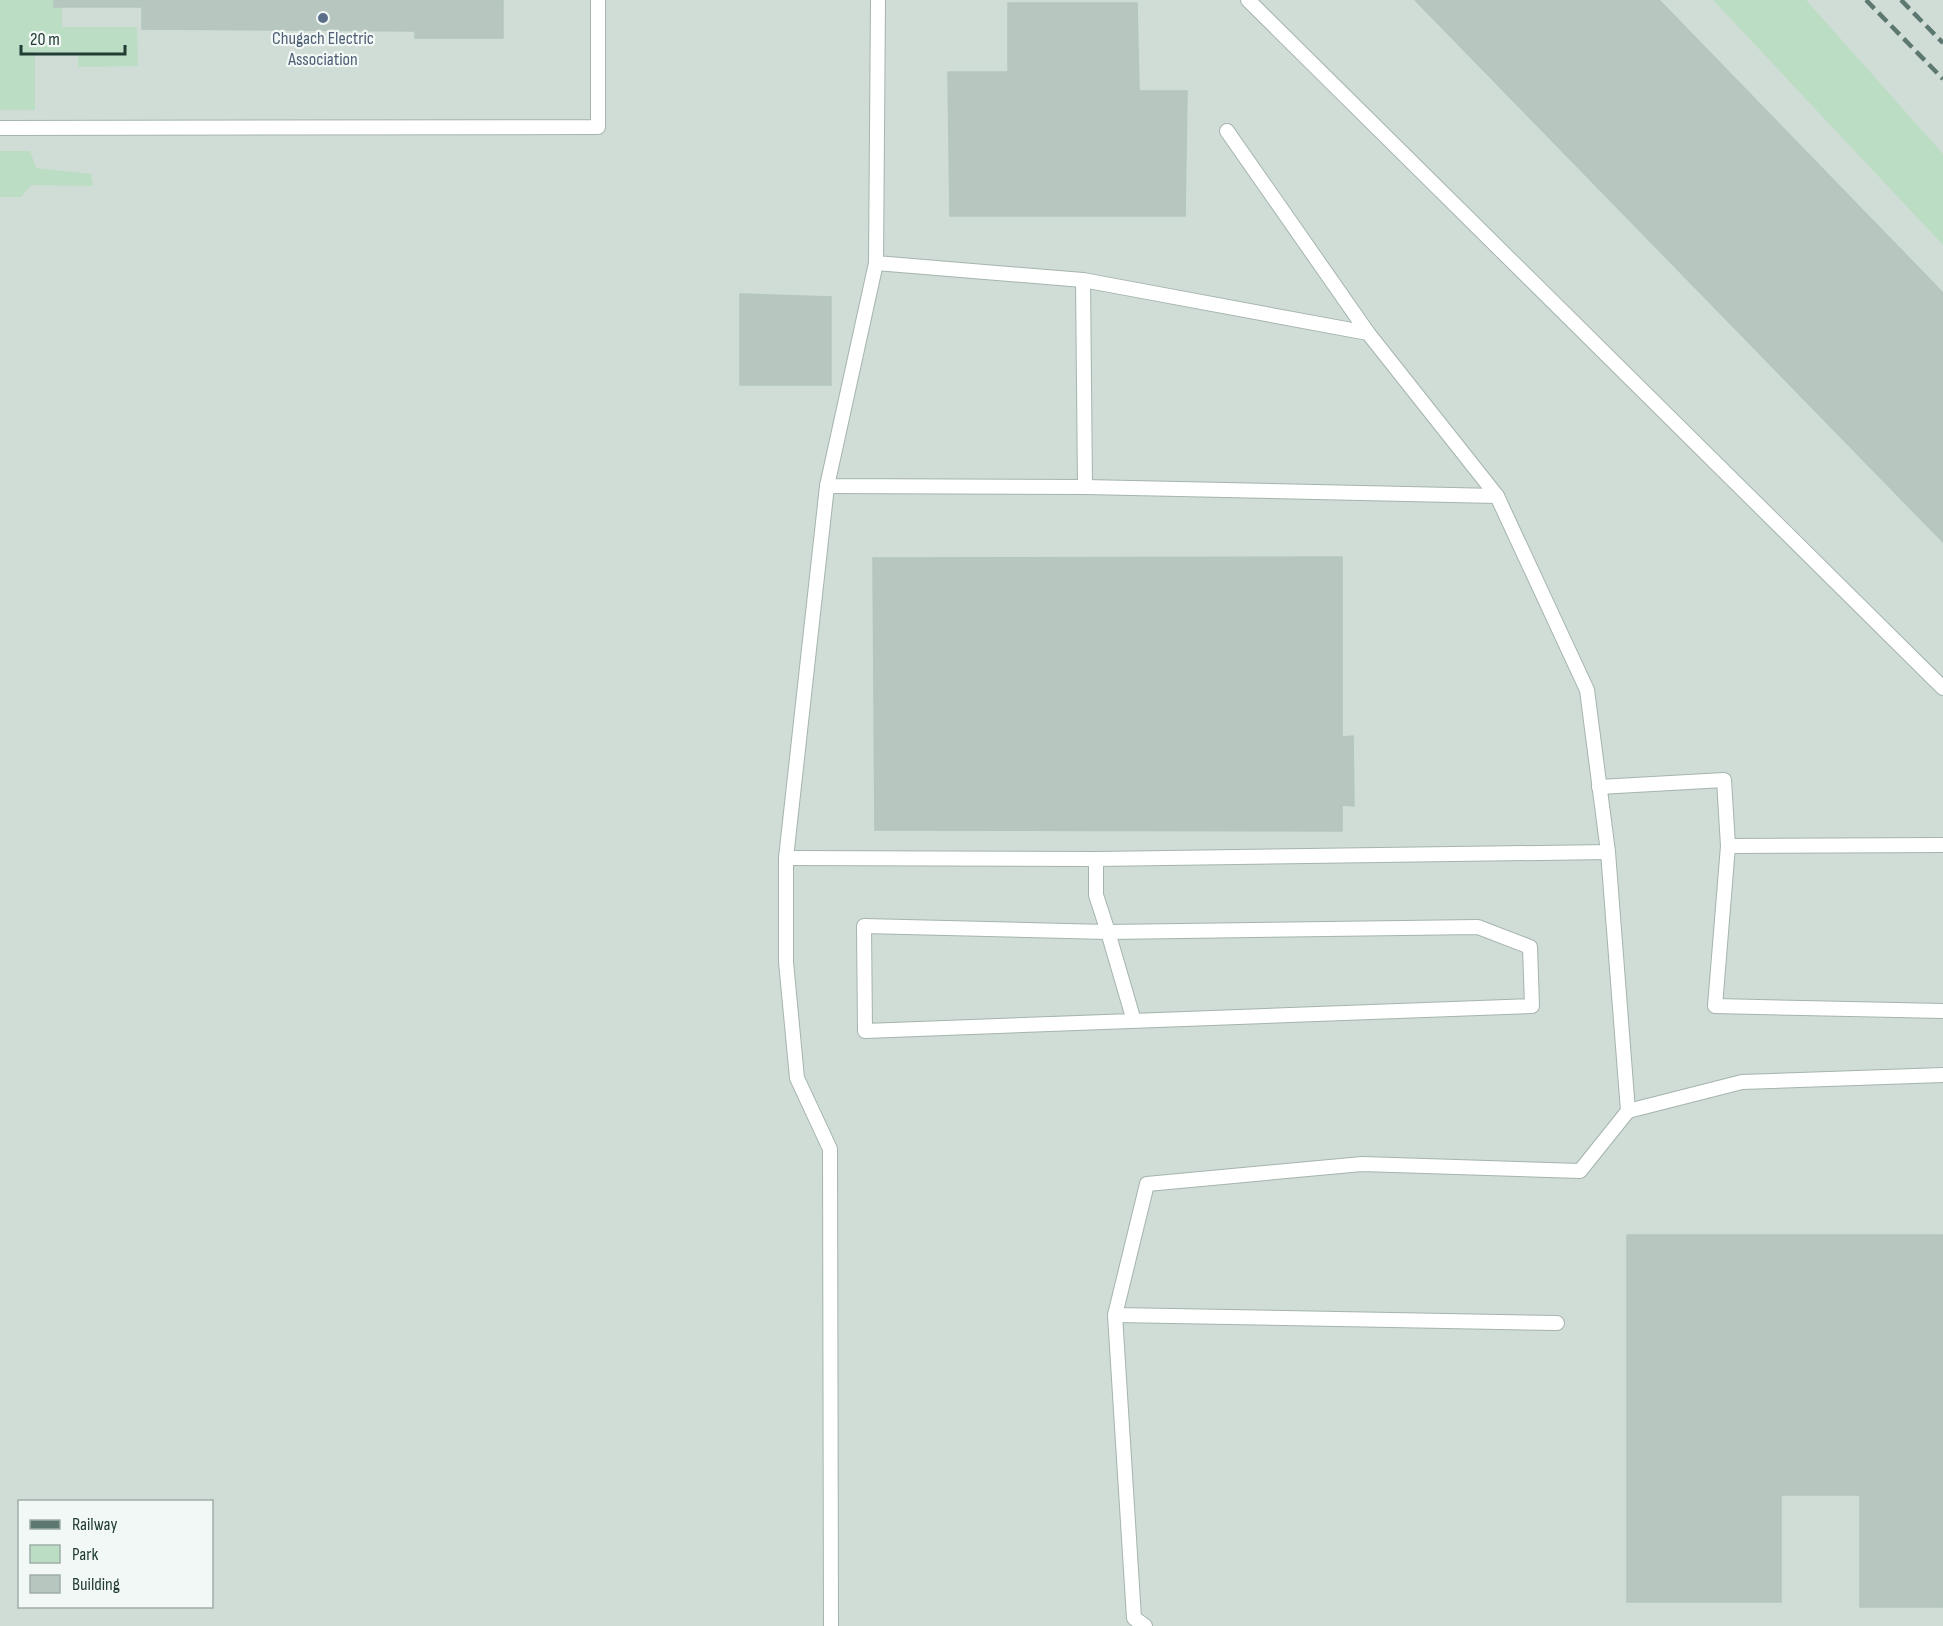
<svg xmlns="http://www.w3.org/2000/svg" width="1943" height="1626" font-family="'Sofia Sans Condensed',sans-serif">
<style>
.built{fill:#d0dcd6;fill-rule:evenodd}
.green{fill:#bbddc3}
.building{fill:#b7c7c0;stroke:#b4c6be;stroke-width:1.5}
.lines{fill:none;stroke-linecap:round;stroke-linejoin:round}
.service-casing{stroke:#a5b4ae;stroke-width:16}
.service{stroke:#fff;stroke-width:14}
.rail{stroke:#5c7870;stroke-width:4.5;stroke-dasharray:12 6;stroke-linecap:butt}
.service-dot{fill:#5c6f8a;stroke:#f2f8f5;stroke-width:2}
.labels{text-anchor:middle;stroke-width:4.5;stroke-linejoin:round;paint-order:stroke}
.service-label{font-size:18px;fill:#4e5e75;stroke:#f2f8f5}
</style>
<rect width="100%" height="100%" fill="#e2ece7"/>
<!-- built -->
<path class="built" d="M 0,0 L 1943,0 L 1943,1626 L 0,1626 ZM 20,1502 L 212,1502 L 212,1606 L 20,1606 Z"/>
<!-- green -->
<g class="green">
<path d="M 0,0 L 54,0 L 54,7 L 62,7 L 62,27 L 137,27 L 138,66 L 78,67 L 78,53 L 35,52 L 35,110 L 0,110 Z"/>
<path d="M 1713,0 L 1806,0 L 1943,154 L 1943,245 Z"/>
<path d="M 0,151 L 30,151 L 36,168 L 91,174 L 93,186 L 31,185 L 21,197 L 0,197 Z"/>
</g>
<!-- building -->
<g class="building">
<path d="M 54,0 L 503,0 L 503,38 L 415,38 L 415,31 L 142,29 L 142,7 L 54,7 Z"/>
<path d="M 1415,0 L 1659,0 L 1943,293 L 1943,542 Z"/>
<path d="M 1008,3 L 1137,3 L 1139,91 L 1187,91 L 1185,216 L 950,216 L 948,72 L 1008,72 Z"/>
<path d="M 740,294 L 831,297 L 831,385 L 740,385 Z"/>
<path d="M 1342,557 L 1342,737 L 1353,736 L 1354,806 L 1342,805 L 1342,831 L 875,830 L 873,558 Z"/>
<path d="M 1627,1235 L 1943,1235 L 1943,1607 L 1860,1607 L 1860,1495 L 1781,1495 L 1781,1602 L 1627,1602 Z"/>
</g>
<g class="lines">
<defs>
<g id="service">
<path d="M 878,0 L 876,263 L 1083,280 L 1368,333 L 1497,496 L 1587,690 L 1608,852 L 1096,859 L 1096,895 L 1108,932 L 864,926 L 865,1031 L 1532,1006 L 1530,947 L 1478,927 L 1108,932 L 1134,1021"/>
<path d="M 1248,0 L 1943,688"/>
<path d="M 0,128 L 598,127 L 598,0"/>
<path d="M 1227,131 L 1368,333"/>
<path d="M 876,263 L 827,486 L 1085,487 L 1497,496"/>
<path d="M 1083,280 L 1085,487"/>
<path d="M 827,486 L 786,858 L 786,962 L 797,1078 L 830,1149 L 831,1626"/>
<path d="M 1599,787 L 1724,780 L 1728,846 L 1943,845"/>
<path d="M 1728,846 L 1715,1006 L 1943,1011"/>
<path d="M 1608,852 L 1628,1111 L 1742,1082 L 1943,1075"/>
<path d="M 786,858 L 1096,859"/>
<path d="M 1115,1315 L 1134,1618 L 1145,1626"/>
<path d="M 1557,1323 L 1115,1315 L 1147,1184 L 1362,1164 L 1580,1171 L 1628,1111"/>
</g>
</defs>
<!-- service casing -->
<use href="#service" class="service-casing"/>
<!-- service -->
<use href="#service" class="service"/>
<!-- rail -->
<g class="rail">
<path d="M 1866,0 L 1943,79"/>
<path d="M 1901,0 L 1943,43"/>
</g>
</g>
<!-- markers -->
<circle class="service-dot" cx="323" cy="18" r="6"/>
<g class="labels">
<!-- service labels -->
<g class="service-label">
<text x="323" y="44">Chugach Electric<tspan x="323" dy="21">Association</tspan></text>
</g>
</g>
<!-- legend -->
<rect x="18" y="1500" width="195" height="108" fill="#f2f8f5" stroke="#9fada8" stroke-width="1.5"/>
<rect x="30" y="1520" width="30" height="9" fill="#5c7870" stroke="#9fada8" stroke-width="1.5"/>
<text x="72" y="1530" font-size="18" fill="#223d35">Railway</text>
<rect x="30" y="1545" width="30" height="18" fill="#bbddc3" stroke="#9fada8" stroke-width="1.5"/>
<text x="72" y="1560" font-size="18" fill="#223d35">Park</text>
<rect x="30" y="1575" width="30" height="18" fill="#b7c7c0" stroke="#9fada8" stroke-width="1.5"/>
<text x="72" y="1590" font-size="18" fill="#223d35">Building</text>
<!-- scale -->
<path d="M21 45v9h104v-9" fill="none" stroke="#223d35" stroke-width="3"/>
<text x="30" y="45" font-size="18" fill="#223d35" stroke="#f2f8f5" stroke-width="4.5" paint-order="stroke">20 m</text>
</svg>
